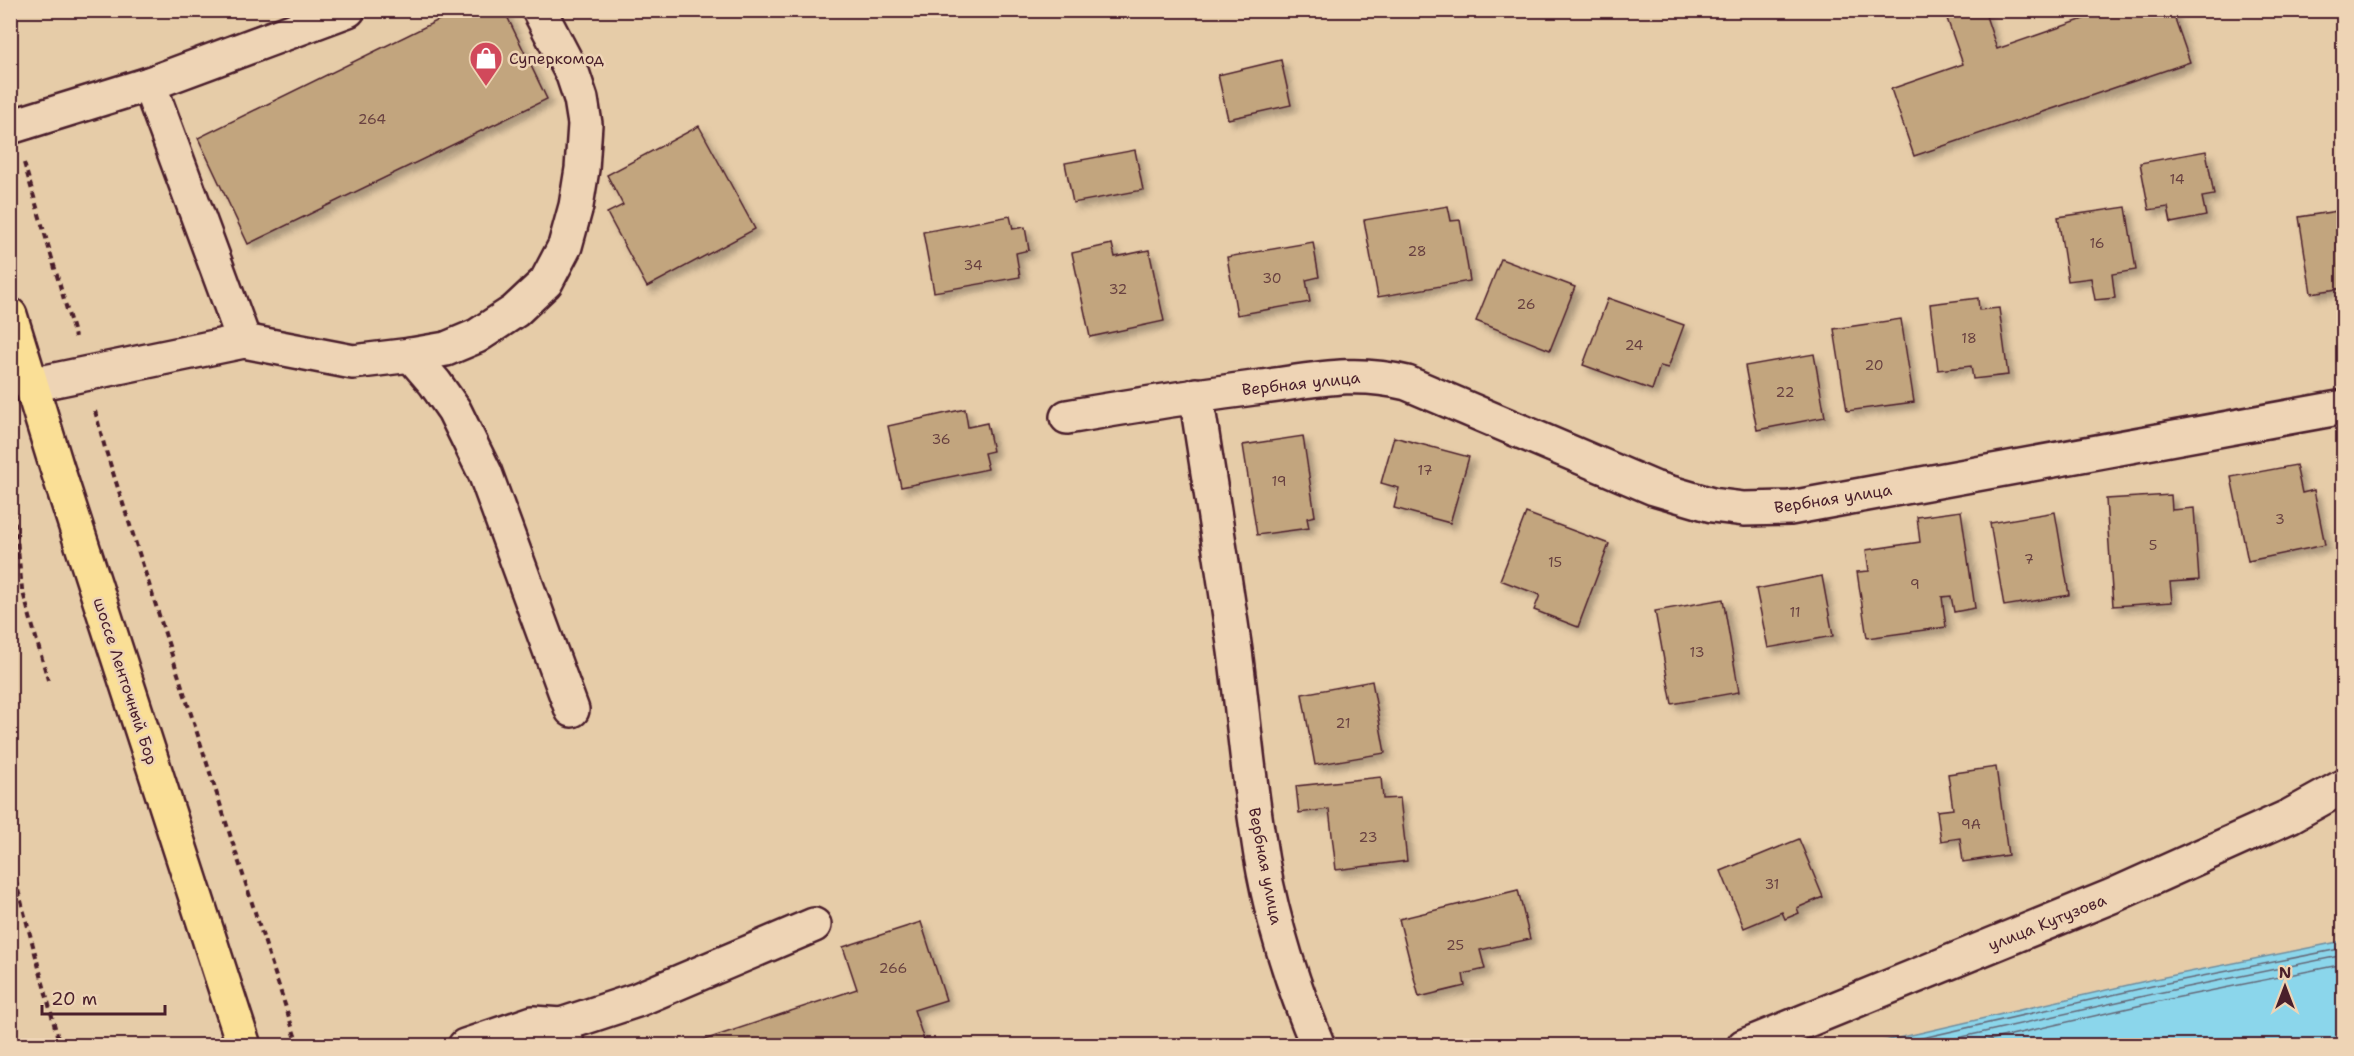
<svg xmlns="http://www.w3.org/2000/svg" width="2354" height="1056" font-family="'Shantell Sans',sans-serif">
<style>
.water{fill:#8bd6eb;stroke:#718d9e;stroke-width:1.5}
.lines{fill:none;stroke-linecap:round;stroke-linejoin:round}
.shore{stroke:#646878;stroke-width:1.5}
.building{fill:#c2a57e;stroke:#4a1f2b;stroke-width:1.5;filter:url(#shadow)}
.minor-casing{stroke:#4a1f2b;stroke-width:38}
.highway-casing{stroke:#4a1f2b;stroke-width:38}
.path{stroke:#4a1f2b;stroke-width:4;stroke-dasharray:6 4.5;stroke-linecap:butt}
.minor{stroke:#eed4b5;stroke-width:33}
.highway{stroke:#fadf96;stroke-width:33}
.labels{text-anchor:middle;stroke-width:5;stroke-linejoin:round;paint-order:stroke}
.number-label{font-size:14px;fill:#684040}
.poi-label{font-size:16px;fill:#4a1f2b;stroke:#eed4b5;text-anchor:start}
.street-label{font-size:16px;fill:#4a1f2b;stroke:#eed4b5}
</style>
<defs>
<filter id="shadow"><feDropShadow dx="5.5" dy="5.5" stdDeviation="3" flood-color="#0004"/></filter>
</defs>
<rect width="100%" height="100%" fill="#e6cca8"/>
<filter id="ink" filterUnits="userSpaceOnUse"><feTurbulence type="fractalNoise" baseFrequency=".0167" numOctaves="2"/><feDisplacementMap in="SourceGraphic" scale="12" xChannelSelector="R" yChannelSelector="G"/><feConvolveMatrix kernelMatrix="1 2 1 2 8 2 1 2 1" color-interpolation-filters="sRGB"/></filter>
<g filter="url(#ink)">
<!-- water -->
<path class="water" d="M 2343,941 L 2343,1045 L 1868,1045 L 2150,980 Z"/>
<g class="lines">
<!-- shore -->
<g class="shore">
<path d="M 1887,1046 L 2152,986 L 2344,948"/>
<path d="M 1922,1046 L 2153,994 L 2344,955"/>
<path d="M 1963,1046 L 2155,1002 L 2344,964"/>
</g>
</g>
<!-- building -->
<g class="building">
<path d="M 459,10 L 504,10 L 547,99 L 248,244 L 198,138 Z"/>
<path d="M 1944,10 L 1984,10 L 1997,49 L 2095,15 L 2094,10 L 2172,10 L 2190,62 L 1914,156 L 1891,89 L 1963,64 Z"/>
<path d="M 1281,60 L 1291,105 L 1228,119 L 1218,75 Z"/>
<path d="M 699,126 L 755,229 L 647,287 L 607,213 L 623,205 L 607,175 Z"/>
<path d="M 1135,150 L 1143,190 L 1073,203 L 1065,163 Z"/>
<path d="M 2206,151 L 2214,195 L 2202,197 L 2206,216 L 2171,223 L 2168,207 L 2149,210 L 2140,163 Z"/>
<path d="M 1448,206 L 1451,221 L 1460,220 L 1470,281 L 1378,297 L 1364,220 Z"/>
<path d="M 2126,207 L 2136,270 L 2112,274 L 2115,298 L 2095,300 L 2091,278 L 2068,281 L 2058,217 Z"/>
<path d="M 2344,210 L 2344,288 L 2311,293 L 2299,217 Z"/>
<path d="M 1010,216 L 1013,229 L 1025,227 L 1029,250 L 1016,253 L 1020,277 L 934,292 L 923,232 Z"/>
<path d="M 1313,242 L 1319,277 L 1306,280 L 1310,302 L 1237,315 L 1227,257 Z"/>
<path d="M 1112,244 L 1115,257 L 1149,250 L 1164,321 L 1090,337 L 1072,253 Z"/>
<path d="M 1501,259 L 1575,287 L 1550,350 L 1476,321 Z"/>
<path d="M 1608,298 L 1684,325 L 1668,368 L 1660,366 L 1652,390 L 1583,365 Z"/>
<path d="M 1978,298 L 1979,310 L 1999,308 L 2008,375 L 1973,379 L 1971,366 L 1938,370 L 1930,304 Z"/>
<path d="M 1901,319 L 1914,402 L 1847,411 L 1834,329 Z"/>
<path d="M 1814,354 L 1825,417 L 1757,430 L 1745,366 Z"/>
<path d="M 965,409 L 968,427 L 987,423 L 993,451 L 984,453 L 988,469 L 901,487 L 888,426 Z"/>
<path d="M 1303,436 L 1315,516 L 1307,518 L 1309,528 L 1257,535 L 1243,445 Z"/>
<path d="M 1394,437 L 1469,457 L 1450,523 L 1394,508 L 1399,488 L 1381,483 Z"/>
<path d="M 2296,465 L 2302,493 L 2314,490 L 2325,545 L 2248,561 L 2231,477 Z"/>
<path d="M 2171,495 L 2172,510 L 2194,508 L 2199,580 L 2170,582 L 2172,602 L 2113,606 L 2106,499 Z"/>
<path d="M 1961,511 L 1975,608 L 1954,612 L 1951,596 L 1942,597 L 1946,627 L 1867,638 L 1857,572 L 1869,571 L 1866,550 L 1920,542 L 1917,517 Z"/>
<path d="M 2055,512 L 2069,595 L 2004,606 L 1990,523 Z"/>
<path d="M 1526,513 L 1609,544 L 1578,627 L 1534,610 L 1540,595 L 1500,580 Z"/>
<path d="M 1822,576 L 1833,636 L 1768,648 L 1756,589 Z"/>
<path d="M 1723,599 L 1739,692 L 1672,704 L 1655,611 Z"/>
<path d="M 1372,681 L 1385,753 L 1315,765 L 1302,694 Z"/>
<path d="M 1996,767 L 2008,855 L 1963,862 L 1960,838 L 1941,841 L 1937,811 L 1953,809 L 1948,774 Z"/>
<path d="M 1381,777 L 1383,799 L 1400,798 L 1407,861 L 1336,870 L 1329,809 L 1299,813 L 1296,786 Z"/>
<path d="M 1799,839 L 1823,897 L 1797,908 L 1799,913 L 1785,919 L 1782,912 L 1744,928 L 1721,871 Z"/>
<path d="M 1518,890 L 1530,939 L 1480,950 L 1485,969 L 1463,974 L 1465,986 L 1419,997 L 1399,919 Z"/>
<path d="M 921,922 L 946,1000 L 914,1010 L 926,1046 L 686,1046 L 857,989 L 843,947 Z"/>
</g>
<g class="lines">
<defs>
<g id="minor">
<path d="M 149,84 L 244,341"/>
<path d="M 10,127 L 149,84 L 348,10"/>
<path d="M 411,355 L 435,383 L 454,410 L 485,473 L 572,710"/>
<path d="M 31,385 L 244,341 L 353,362 L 411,355 L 446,349 L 477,336 L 515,311 L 546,282 L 565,246 L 576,206 L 582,169 L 585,124 L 581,99 L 573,75 L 539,10"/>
<path d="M 1196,395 C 1209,480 1223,566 1235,651 C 1243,713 1248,775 1258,836 C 1268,908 1290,979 1318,1046"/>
<path d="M 1067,417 C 1132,406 1197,395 1262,387 C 1315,380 1354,370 1407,383 L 1654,488 L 1712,505 L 1744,509 L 1790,508 L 2344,407"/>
<path d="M 561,1025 L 637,1000 L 814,925"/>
<path d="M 465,1046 L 533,1023 L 561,1025 L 567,1044"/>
<path d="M 1744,1046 L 2112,896 L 2290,816 L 2344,786"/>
</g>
<path id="highway" d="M 10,315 L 56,465 L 244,1046"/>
</defs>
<!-- minor casing -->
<use href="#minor" class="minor-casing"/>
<!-- highway casing -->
<use href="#highway" class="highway-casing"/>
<!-- path -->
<g class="path">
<path d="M 24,163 L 75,337"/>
<path d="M 95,411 L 105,448 L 297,1042 L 302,1046"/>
<path d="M 11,480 L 22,589 L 48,680"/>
<path d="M 10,860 L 60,1046"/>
</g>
<!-- minor -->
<use href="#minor" class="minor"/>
<!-- highway -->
<use href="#highway" class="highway"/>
</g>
</g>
<!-- icons -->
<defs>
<symbol id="shop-pin" viewBox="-11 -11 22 30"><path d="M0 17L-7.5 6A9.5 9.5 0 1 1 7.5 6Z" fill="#d1495b" stroke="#eed4b5"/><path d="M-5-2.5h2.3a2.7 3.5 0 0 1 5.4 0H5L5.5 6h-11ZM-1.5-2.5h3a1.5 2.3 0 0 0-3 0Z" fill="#fff"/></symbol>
</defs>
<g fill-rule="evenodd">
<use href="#shop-pin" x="467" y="39" width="38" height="52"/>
</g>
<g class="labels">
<!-- number labels -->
<g class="number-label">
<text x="372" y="124">264</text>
<text x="2177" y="184">14</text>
<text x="2097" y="248">16</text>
<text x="1417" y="256">28</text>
<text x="973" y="270">34</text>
<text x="1272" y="283">30</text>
<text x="1118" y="294">32</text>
<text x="1526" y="309">26</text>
<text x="1969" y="343">18</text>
<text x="1634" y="350">24</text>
<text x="1874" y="370">20</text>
<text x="1785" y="397">22</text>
<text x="941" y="444">36</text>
<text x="1425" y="475">17</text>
<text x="1279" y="486">19</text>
<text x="2280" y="524">3</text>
<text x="2153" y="550">5</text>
<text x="2029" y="564">7</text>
<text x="1555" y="567">15</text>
<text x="1915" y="589">9</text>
<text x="1795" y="617">11</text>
<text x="1697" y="657">13</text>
<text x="1343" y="728">21</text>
<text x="1971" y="829">9А</text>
<text x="1368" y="842">23</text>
<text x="1772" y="889">31</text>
<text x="1455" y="950">25</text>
<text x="893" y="973">266</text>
</g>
<!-- poi labels -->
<g class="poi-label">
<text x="509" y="64">Суперкомод</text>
</g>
<!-- street labels -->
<g class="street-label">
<text transform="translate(1301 383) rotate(-6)" y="6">Вербная улица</text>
<text transform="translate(1833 498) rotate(-9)" y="6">Вербная улица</text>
<text transform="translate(126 681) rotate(72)" y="6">шоссе Ленточный Бор</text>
<text transform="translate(1266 866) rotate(79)" y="6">Вербная улица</text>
<text transform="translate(2047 922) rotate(-22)" y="6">улица Кутузова</text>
</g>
</g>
<!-- margin -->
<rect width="2354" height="1056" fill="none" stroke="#eed4b5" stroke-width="36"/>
<rect x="18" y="18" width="2318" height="1020" fill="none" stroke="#4a1f2b" stroke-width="2" filter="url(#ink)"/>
<!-- north arrow -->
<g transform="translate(2285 987)" stroke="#eed4b5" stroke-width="4.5" paint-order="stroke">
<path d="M0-4.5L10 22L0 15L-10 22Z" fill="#4a1f2b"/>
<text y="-9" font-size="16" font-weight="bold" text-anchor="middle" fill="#4a1f2b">N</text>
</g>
<!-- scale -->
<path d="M42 1005v9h123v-9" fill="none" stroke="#4a1f2b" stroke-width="3"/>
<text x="51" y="1005" font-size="18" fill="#4a1f2b" stroke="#eed4b5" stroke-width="4.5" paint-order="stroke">20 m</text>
</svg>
